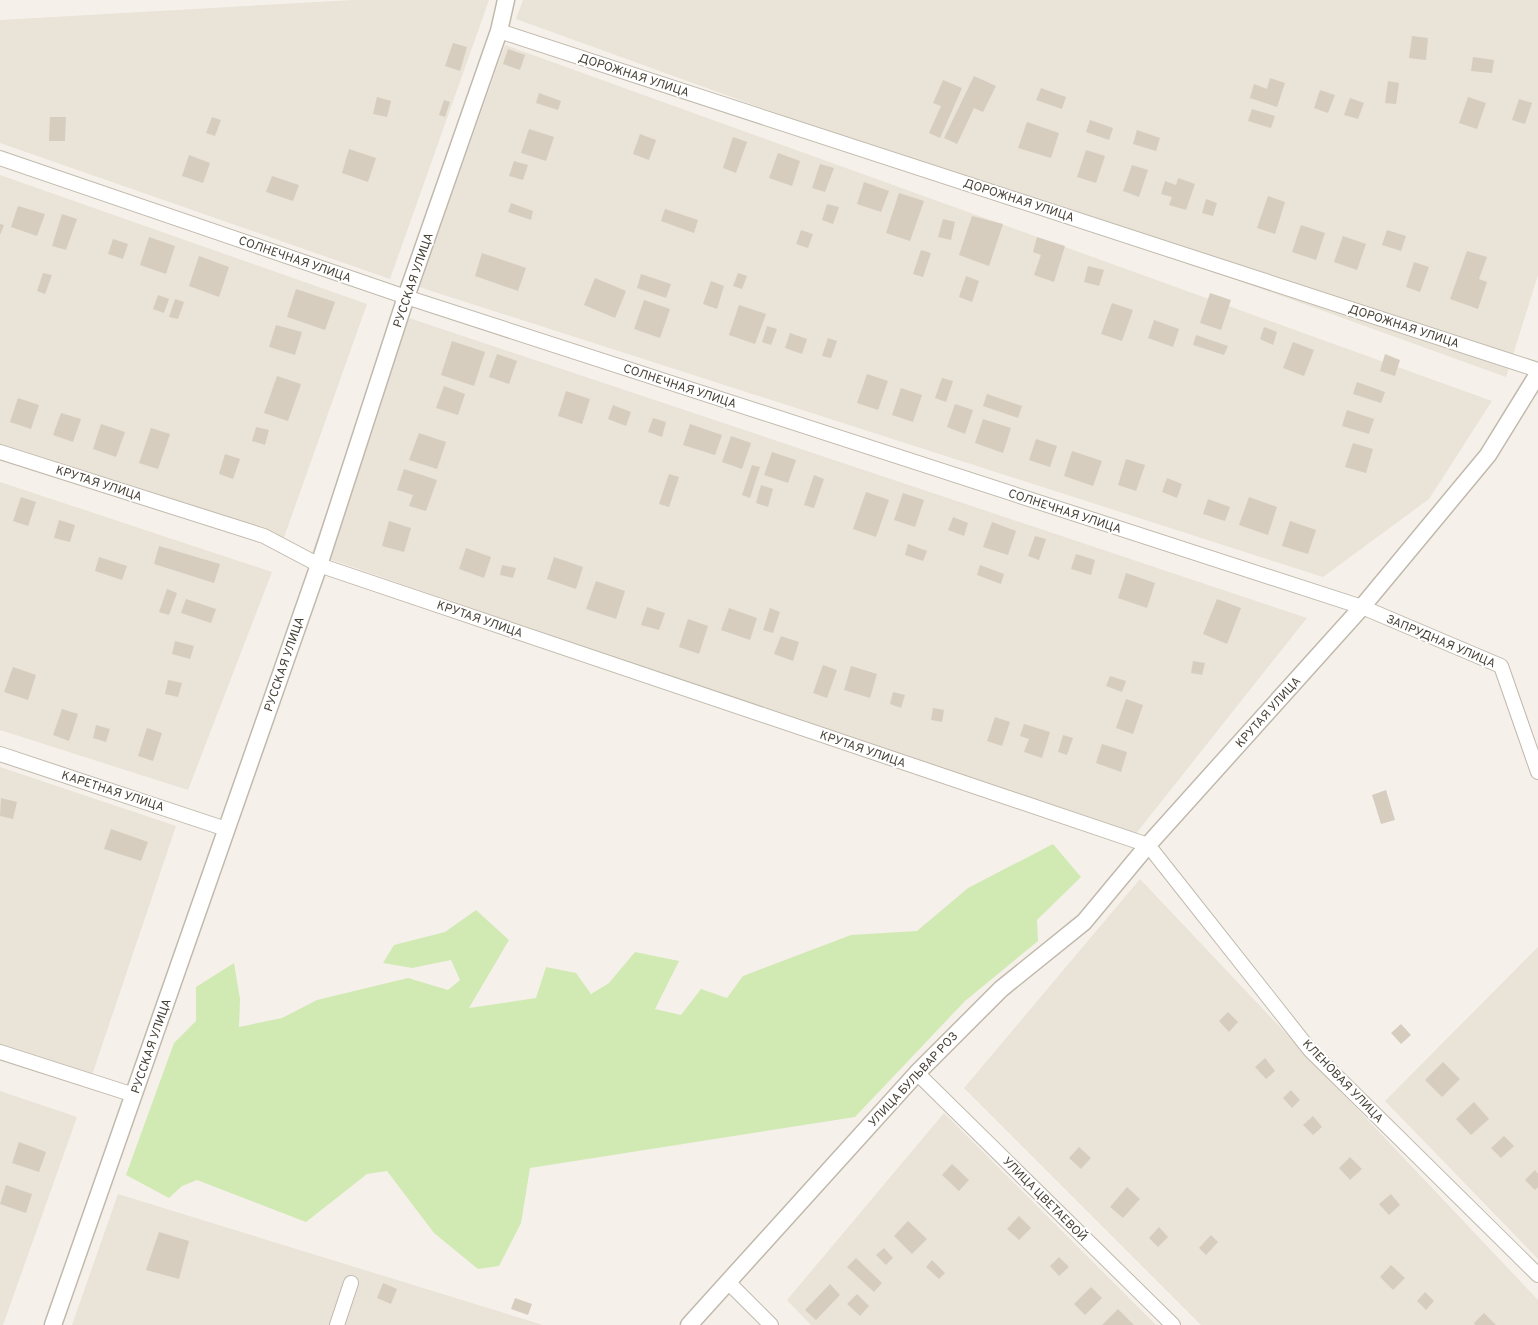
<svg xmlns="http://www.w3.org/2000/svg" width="1538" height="1325" font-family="Overpass,sans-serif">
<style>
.residential{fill:#e9e3d8}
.green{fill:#d1e9b3}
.building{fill:#d7cdbf}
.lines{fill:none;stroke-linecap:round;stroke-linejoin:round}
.minor-casing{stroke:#c1b9ac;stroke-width:16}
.tertiary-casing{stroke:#c1b9ac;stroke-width:19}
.minor{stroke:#fff;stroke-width:14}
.tertiary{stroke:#fff;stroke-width:16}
.labels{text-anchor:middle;stroke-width:4;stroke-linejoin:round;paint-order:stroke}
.street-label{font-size:12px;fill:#494238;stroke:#fff}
</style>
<rect width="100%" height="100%" fill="#f5f1ea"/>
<!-- residential -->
<g class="residential">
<path d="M 353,0 L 489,0 L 390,279 L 0,143 L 0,20 Z"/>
<path d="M 523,0 L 1538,0 L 1538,275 L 1506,377 L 516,19 Z"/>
<path d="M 505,45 L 1492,401 L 1429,499 L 1323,577 L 419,287 Z"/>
<path d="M 0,175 L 367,304 L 282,543 L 0,448 Z"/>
<path d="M 397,314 L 1307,618 L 1134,836 L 312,553 Z"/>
<path d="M 0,482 L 272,572 L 188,790 L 0,730 Z"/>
<path d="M 0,767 L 176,826 L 88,1087 L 0,1058 Z"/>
<path d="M 1140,879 L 1538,1300 L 1538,1325 L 1201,1325 L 964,1088 Z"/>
<path d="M 1538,947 L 1538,1259 L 1385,1101 Z"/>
<path d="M 0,1091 L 77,1117 L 3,1325 L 0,1325 Z"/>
<path d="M 944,1113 L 1156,1325 L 811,1325 L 787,1300 Z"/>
<path d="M 118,1194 L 543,1325 L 72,1325 Z"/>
</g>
<!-- green -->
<path class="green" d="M 1053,844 L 1081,877 L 1037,920 L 1038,941 L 965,1001 L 855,1117 L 530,1168 L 521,1223 L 499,1266 L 478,1269 L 434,1233 L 387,1171 L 367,1174 L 306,1222 L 197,1180 L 182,1186 L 169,1198 L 126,1175 L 174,1043 L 196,1021 L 196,987 L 234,963 L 240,999 L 239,1027 L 282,1018 L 317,1000 L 408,978 L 448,990 L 460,980 L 451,960 L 412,968 L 383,963 L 394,945 L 445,932 L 476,910 L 509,940 L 469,1008 L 536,998 L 546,967 L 576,973 L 591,994 L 609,983 L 635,952 L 679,961 L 655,1009 L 681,1015 L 701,989 L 727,998 L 743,976 L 851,935 L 917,931 L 968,888 Z"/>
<!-- building -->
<g class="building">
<path d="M 1412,36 L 1428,38 L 1426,60 L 1409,58 Z"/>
<path d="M 453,43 L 467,47 L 460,71 L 445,66 Z"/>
<path d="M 508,49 L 525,55 L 520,70 L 503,64 Z"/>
<path d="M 1473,57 L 1494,60 L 1492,73 L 1471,71 Z"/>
<path d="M 974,76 L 996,86 L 983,112 L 974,108 L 957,144 L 944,138 Z"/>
<path d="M 1270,78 L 1285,83 L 1277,107 L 1250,98 L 1254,84 L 1267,89 Z"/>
<path d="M 943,80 L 962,88 L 940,138 L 929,133 L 941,106 L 933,103 Z"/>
<path d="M 1388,81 L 1399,83 L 1396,104 L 1385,103 Z"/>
<path d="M 1041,88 L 1066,97 L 1062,109 L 1036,100 Z"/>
<path d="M 1320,90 L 1335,95 L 1328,113 L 1314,108 Z"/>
<path d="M 539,93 L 561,101 L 558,110 L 536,103 Z"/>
<path d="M 377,97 L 391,101 L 387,117 L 373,114 Z"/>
<path d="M 1468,97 L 1486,103 L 1477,129 L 1459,123 Z"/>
<path d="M 1350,98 L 1364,103 L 1358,119 L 1344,115 Z"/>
<path d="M 1519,99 L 1532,103 L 1525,124 L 1512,120 Z"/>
<path d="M 444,100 L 450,102 L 445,117 L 439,115 Z"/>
<path d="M 1252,109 L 1275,116 L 1271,128 L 1248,121 Z"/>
<path d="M 50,117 L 66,117 L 65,141 L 49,141 Z"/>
<path d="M 212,117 L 221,120 L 215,136 L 206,133 Z"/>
<path d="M 1090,120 L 1113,128 L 1109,140 L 1086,132 Z"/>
<path d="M 1027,122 L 1059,133 L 1051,158 L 1018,148 Z"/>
<path d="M 529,129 L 554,137 L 546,161 L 521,153 Z"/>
<path d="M 1137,130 L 1160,138 L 1156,151 L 1133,144 Z"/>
<path d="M 640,134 L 656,140 L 649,160 L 633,154 Z"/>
<path d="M 733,137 L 747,142 L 736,173 L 723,168 Z"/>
<path d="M 349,149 L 376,158 L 368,182 L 342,173 Z"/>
<path d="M 1086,150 L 1105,156 L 1096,183 L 1077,177 Z"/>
<path d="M 778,153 L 800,161 L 792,186 L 769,178 Z"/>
<path d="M 189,155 L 210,163 L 203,183 L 182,176 Z"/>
<path d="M 514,161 L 528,165 L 523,180 L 509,176 Z"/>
<path d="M 820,164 L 834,168 L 825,192 L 812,188 Z"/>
<path d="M 1132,165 L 1148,170 L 1139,197 L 1123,191 Z"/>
<path d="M 272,176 L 299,185 L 293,201 L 266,192 Z"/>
<path d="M 1178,178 L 1195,184 L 1186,210 L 1169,205 L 1172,197 L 1161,194 L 1165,181 L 1176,185 Z"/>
<path d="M 864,182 L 889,191 L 881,212 L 857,204 Z"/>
<path d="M 899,193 L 924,201 L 910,241 L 886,233 Z"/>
<path d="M 1268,196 L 1285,202 L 1275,234 L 1257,228 Z"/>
<path d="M 1206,199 L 1217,203 L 1213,216 L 1202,213 Z"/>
<path d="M 511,203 L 533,211 L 531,220 L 508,212 Z"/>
<path d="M 827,204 L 839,207 L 833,224 L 822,220 Z"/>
<path d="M 18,206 L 45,214 L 37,236 L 11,227 Z"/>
<path d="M 665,209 L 698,220 L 694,233 L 661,221 Z"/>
<path d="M 62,214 L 77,219 L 66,250 L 52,246 Z"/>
<path d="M 972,216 L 1003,224 L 989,266 L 959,255 Z"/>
<path d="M 943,219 L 955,222 L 951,240 L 938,237 Z"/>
<path d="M 0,224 L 4,225 L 0,235 Z"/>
<path d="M 1301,225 L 1325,233 L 1316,260 L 1292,252 Z"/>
<path d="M 801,230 L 813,234 L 808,248 L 796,244 Z"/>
<path d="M 1387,230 L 1406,236 L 1401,251 L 1382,245 Z"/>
<path d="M 1343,236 L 1366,244 L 1357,270 L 1334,262 Z"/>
<path d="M 149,237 L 175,246 L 166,274 L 140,265 Z"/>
<path d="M 1037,237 L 1065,246 L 1054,282 L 1034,275 L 1041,255 L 1033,252 Z"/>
<path d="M 113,239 L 128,244 L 123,259 L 108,254 Z"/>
<path d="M 921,250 L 931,253 L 923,277 L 913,274 Z"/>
<path d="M 1467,251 L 1487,257 L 1479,279 L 1487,282 L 1478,309 L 1450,299 Z"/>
<path d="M 482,253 L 526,268 L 518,291 L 475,276 Z"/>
<path d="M 199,256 L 229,267 L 219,297 L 189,286 Z"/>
<path d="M 1414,262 L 1429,267 L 1420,292 L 1406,287 Z"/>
<path d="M 1088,266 L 1104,270 L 1099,286 L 1084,282 Z"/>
<path d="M 43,273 L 52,275 L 45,294 L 37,291 Z"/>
<path d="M 738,273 L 747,276 L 742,289 L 733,286 Z"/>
<path d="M 641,274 L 671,284 L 666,298 L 637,288 Z"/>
<path d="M 966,276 L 979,281 L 972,302 L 959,297 Z"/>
<path d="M 595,278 L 626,291 L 615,318 L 584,305 Z"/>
<path d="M 711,281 L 724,286 L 717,309 L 703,304 Z"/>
<path d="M 296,289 L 335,302 L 325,330 L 287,317 Z"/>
<path d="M 1210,293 L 1231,300 L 1221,330 L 1200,323 Z"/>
<path d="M 158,295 L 169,299 L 164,313 L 153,309 Z"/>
<path d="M 175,299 L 184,302 L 178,319 L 169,317 Z"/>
<path d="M 644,300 L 670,309 L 660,338 L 634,329 Z"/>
<path d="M 1112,303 L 1133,310 L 1122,341 L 1101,334 Z"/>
<path d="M 739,305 L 766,314 L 755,344 L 729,335 Z"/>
<path d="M 1154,320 L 1179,329 L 1173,347 L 1148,338 Z"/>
<path d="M 276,325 L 302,332 L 295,355 L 269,347 Z"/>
<path d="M 767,326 L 777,329 L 771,345 L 762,342 Z"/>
<path d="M 1264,327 L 1277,332 L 1273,345 L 1260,339 Z"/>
<path d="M 790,333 L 807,339 L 802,354 L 785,348 Z"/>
<path d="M 1196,335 L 1228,346 L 1224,355 L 1193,345 Z"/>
<path d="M 828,338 L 837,341 L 831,358 L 822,356 Z"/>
<path d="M 452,341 L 485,352 L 474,386 L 441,375 Z"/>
<path d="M 1293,342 L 1314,350 L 1304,376 L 1283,368 Z"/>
<path d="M 497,354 L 517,361 L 509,384 L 489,377 Z"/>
<path d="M 1385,354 L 1400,360 L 1395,376 L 1380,371 Z"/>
<path d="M 867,374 L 888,381 L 878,410 L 857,403 Z"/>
<path d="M 277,376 L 301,384 L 288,421 L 264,413 Z"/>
<path d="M 942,378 L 953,381 L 946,402 L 935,398 Z"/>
<path d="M 1357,382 L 1385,392 L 1381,403 L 1353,394 Z"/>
<path d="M 444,386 L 465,394 L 458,415 L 436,408 Z"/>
<path d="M 901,388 L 922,395 L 913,422 L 892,415 Z"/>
<path d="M 566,391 L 590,399 L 582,424 L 558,416 Z"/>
<path d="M 987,394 L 1022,406 L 1018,418 L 983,406 Z"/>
<path d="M 18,398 L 39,405 L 31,429 L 10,422 Z"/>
<path d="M 955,404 L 973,410 L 965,434 L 947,427 Z"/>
<path d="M 613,405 L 631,412 L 626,426 L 608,419 Z"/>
<path d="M 1347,410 L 1374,419 L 1369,434 L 1342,426 Z"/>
<path d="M 61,413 L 81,419 L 73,442 L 53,435 Z"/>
<path d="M 653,418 L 666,422 L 662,437 L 648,432 Z"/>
<path d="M 983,419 L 1011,428 L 1003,453 L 975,443 Z"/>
<path d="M 101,424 L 125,432 L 116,457 L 93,449 Z"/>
<path d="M 690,424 L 722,435 L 715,455 L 683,445 Z"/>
<path d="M 256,427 L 269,430 L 265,445 L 252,441 Z"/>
<path d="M 151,428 L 170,434 L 158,469 L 139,463 Z"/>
<path d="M 419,433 L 446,442 L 437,469 L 409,460 Z"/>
<path d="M 731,436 L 751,443 L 742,469 L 722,462 Z"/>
<path d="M 1036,439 L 1057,446 L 1050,467 L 1029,460 Z"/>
<path d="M 1353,443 L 1373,449 L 1366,473 L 1345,467 Z"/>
<path d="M 1072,451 L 1102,461 L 1093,486 L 1064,476 Z"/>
<path d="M 772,452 L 796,460 L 788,483 L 764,475 Z"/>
<path d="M 225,454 L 240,459 L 233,479 L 219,474 Z"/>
<path d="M 1126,459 L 1145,465 L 1136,491 L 1118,485 Z"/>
<path d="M 752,465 L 760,467 L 750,498 L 742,495 Z"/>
<path d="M 404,469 L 437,480 L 426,511 L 409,506 L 413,495 L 397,490 Z"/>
<path d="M 669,474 L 679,477 L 669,507 L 659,504 Z"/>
<path d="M 814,475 L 824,479 L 814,508 L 804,505 Z"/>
<path d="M 1167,478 L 1182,484 L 1177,498 L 1162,492 Z"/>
<path d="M 761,485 L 773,489 L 768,507 L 756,503 Z"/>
<path d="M 866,492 L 889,500 L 876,537 L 853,529 Z"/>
<path d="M 903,493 L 924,500 L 915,527 L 894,520 Z"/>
<path d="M 21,497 L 36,502 L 28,526 L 13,521 Z"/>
<path d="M 1249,497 L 1277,507 L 1268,535 L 1239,525 Z"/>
<path d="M 1208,499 L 1230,507 L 1225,521 L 1203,514 Z"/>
<path d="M 953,517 L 968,523 L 964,536 L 948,530 Z"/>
<path d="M 59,520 L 75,525 L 70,542 L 54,538 Z"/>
<path d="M 389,521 L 411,528 L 404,552 L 382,546 Z"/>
<path d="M 1290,521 L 1316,530 L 1308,554 L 1282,546 Z"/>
<path d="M 992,522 L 1016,531 L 1008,555 L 983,547 Z"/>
<path d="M 1035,536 L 1046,539 L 1039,560 L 1028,556 Z"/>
<path d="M 908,544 L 927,551 L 923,561 L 905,555 Z"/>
<path d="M 159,546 L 220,564 L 214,583 L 154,564 Z"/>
<path d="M 466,548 L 491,557 L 484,578 L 459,569 Z"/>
<path d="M 1076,554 L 1095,560 L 1091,575 L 1071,569 Z"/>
<path d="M 99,557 L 127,566 L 122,580 L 95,571 Z"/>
<path d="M 554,557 L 583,567 L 576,589 L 547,579 Z"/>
<path d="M 502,565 L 516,568 L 513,578 L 500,575 Z"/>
<path d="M 980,565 L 1004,574 L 1001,584 L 977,575 Z"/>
<path d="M 1126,573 L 1155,583 L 1147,608 L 1118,598 Z"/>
<path d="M 596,581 L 625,591 L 616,619 L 586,609 Z"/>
<path d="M 167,589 L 177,593 L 169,615 L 159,612 Z"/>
<path d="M 186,599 L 216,609 L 211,623 L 181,613 Z"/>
<path d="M 1217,599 L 1241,608 L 1227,644 L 1203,634 Z"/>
<path d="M 647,607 L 665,613 L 659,630 L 641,625 Z"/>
<path d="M 729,608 L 757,618 L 750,640 L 721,630 Z"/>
<path d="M 770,608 L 780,612 L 773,633 L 763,630 Z"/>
<path d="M 688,619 L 708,626 L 699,654 L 679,647 Z"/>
<path d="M 781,636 L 799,642 L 793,661 L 774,654 Z"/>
<path d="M 175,641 L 194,646 L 190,659 L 172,654 Z"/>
<path d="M 1193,661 L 1205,663 L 1202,675 L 1191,673 Z"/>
<path d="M 823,665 L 837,670 L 827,698 L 813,693 Z"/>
<path d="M 851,666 L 877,674 L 870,698 L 844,690 Z"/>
<path d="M 13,667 L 36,675 L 28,700 L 4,692 Z"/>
<path d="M 1110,676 L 1126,681 L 1122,692 L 1106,686 Z"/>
<path d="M 168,680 L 182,683 L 178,697 L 165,694 Z"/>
<path d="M 893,692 L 905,695 L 901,708 L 890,704 Z"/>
<path d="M 1126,699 L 1143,705 L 1133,734 L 1116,728 Z"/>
<path d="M 933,708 L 944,710 L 942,722 L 931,720 Z"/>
<path d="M 62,709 L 78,714 L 69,741 L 53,735 Z"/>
<path d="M 995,717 L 1010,722 L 1002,746 L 987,741 Z"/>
<path d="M 1024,724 L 1050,732 L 1042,758 L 1024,752 L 1029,739 L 1020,736 Z"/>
<path d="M 96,725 L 110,729 L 106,742 L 93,738 Z"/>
<path d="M 147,728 L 162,733 L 153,761 L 138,756 Z"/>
<path d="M 1063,735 L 1073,738 L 1067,755 L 1058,752 Z"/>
<path d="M 1102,744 L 1127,752 L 1121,772 L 1096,763 Z"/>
<path d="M 1386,790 L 1395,820 L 1381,824 L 1372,795 Z"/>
<path d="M 1,798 L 17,802 L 13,819 L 0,816 Z"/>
<path d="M 111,829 L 148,842 L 141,861 L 104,849 Z"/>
<path d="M 1228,1012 L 1238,1022 L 1229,1032 L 1219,1021 Z"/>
<path d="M 1401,1024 L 1411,1035 L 1401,1044 L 1391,1033 Z"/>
<path d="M 1265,1058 L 1275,1071 L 1266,1079 L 1255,1067 Z"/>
<path d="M 1443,1062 L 1460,1079 L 1442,1097 L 1425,1080 Z"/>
<path d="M 1291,1090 L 1300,1100 L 1292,1108 L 1283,1098 Z"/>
<path d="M 1474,1102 L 1489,1119 L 1471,1135 L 1456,1119 Z"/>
<path d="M 1313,1116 L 1322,1127 L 1313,1135 L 1303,1125 Z"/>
<path d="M 1504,1136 L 1514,1146 L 1501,1158 L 1491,1148 Z"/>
<path d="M 19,1142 L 46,1152 L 39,1172 L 12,1163 Z"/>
<path d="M 1079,1147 L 1091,1158 L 1081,1169 L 1069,1158 Z"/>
<path d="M 1350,1157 L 1362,1169 L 1350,1180 L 1339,1168 Z"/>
<path d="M 952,1164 L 969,1180 L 959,1191 L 942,1175 Z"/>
<path d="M 1535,1170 L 1538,1174 L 1538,1187 L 1535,1190 L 1525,1180 Z"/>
<path d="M 6,1185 L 32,1194 L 26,1213 L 0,1204 Z"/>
<path d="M 1127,1187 L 1140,1199 L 1123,1218 L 1110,1207 Z"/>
<path d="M 1391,1194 L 1400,1205 L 1389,1215 L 1379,1204 Z"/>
<path d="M 1019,1216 L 1031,1228 L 1019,1240 L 1007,1229 Z"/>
<path d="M 908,1221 L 927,1239 L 912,1254 L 894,1236 Z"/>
<path d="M 1159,1227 L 1168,1237 L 1158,1247 L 1149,1238 Z"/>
<path d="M 159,1232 L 189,1241 L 179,1279 L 146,1270 Z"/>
<path d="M 1211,1235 L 1218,1242 L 1206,1255 L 1199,1248 Z"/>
<path d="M 884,1248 L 893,1258 L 886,1265 L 876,1255 Z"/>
<path d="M 1059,1257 L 1069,1267 L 1059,1276 L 1050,1266 Z"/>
<path d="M 856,1258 L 882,1283 L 874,1292 L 847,1267 Z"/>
<path d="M 932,1260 L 945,1273 L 939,1279 L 926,1267 Z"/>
<path d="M 1391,1265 L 1405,1278 L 1393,1290 L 1380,1277 Z"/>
<path d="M 383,1283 L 397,1289 L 391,1304 L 377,1298 Z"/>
<path d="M 830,1284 L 840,1295 L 816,1320 L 805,1310 Z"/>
<path d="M 1091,1287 L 1102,1298 L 1085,1315 L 1074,1304 Z"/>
<path d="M 1425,1292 L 1434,1301 L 1426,1310 L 1417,1301 Z"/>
<path d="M 857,1294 L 869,1306 L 860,1316 L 847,1304 Z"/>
<path d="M 515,1298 L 532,1304 L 528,1315 L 511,1309 Z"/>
<path d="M 1118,1309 L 1134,1325 L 1102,1325 Z"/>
<path d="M 1484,1313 L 1496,1325 L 1475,1325 L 1474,1323 Z"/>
</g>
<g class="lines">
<defs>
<g id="minor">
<path d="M 499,31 L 1538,370"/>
<path d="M 0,158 L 406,297 L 1362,607 L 1501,666 L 1538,772"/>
<path d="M 0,452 L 264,536 L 319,565 L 1148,845 L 1310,1050 L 1538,1275"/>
<path d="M 0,754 L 226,829"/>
<path d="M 0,1052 L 134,1095"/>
<path d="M 917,1073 L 1173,1325"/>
<path d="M 728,1282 L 771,1325"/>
<path d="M 337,1325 L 351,1283"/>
</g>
<g id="tertiary">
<path d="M 53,1325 L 319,565 L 406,297 L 499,31 L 506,0"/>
<path d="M 689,1325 L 917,1073 L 1001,989 L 1084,922 L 1148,845 L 1362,607 L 1488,455 L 1538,374"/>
</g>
</defs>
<!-- minor casing -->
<use href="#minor" class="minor-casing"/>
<!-- tertiary casing -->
<use href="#tertiary" class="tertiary-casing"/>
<!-- minor -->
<use href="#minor" class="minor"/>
<!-- tertiary -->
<use href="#tertiary" class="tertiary"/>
</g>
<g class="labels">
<!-- street labels -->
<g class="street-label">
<text transform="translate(634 75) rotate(18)" y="4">ДОРОЖНАЯ УЛИЦА</text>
<text transform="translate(1019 200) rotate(18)" y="4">ДОРОЖНАЯ УЛИЦА</text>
<text transform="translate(295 259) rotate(19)" y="4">СОЛНЕЧНАЯ УЛИЦА</text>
<text transform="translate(413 280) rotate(-71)" y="4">РУССКАЯ УЛИЦА</text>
<text transform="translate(1404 326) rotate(18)" y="4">ДОРОЖНАЯ УЛИЦА</text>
<text transform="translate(680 386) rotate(18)" y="4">СОЛНЕЧНАЯ УЛИЦА</text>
<text transform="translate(99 483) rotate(18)" y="4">КРУТАЯ УЛИЦА</text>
<text transform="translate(1065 511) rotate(18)" y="4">СОЛНЕЧНАЯ УЛИЦА</text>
<text transform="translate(480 619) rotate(19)" y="4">КРУТАЯ УЛИЦА</text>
<text transform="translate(1441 641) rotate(23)" y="4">ЗАПРУДНАЯ УЛИЦА</text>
<text transform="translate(284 664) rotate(-71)" y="4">РУССКАЯ УЛИЦА</text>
<text transform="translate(1268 712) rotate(-48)" y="4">КРУТАЯ УЛИЦА</text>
<text transform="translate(863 749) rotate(19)" y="4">КРУТАЯ УЛИЦА</text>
<text transform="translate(113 791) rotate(18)" y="4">КАРЕТНАЯ УЛИЦА</text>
<text transform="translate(151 1046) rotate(-71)" y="4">РУССКАЯ УЛИЦА</text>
<text transform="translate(913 1079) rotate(-47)" y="4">УЛИЦА БУЛЬВАР РОЗ</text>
<text transform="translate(1343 1081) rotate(46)" y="4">КЛЕНОВАЯ УЛИЦА</text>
<text transform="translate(1045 1199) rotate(45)" y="4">УЛИЦА ЦВЕТАЕВОЙ</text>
</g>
</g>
</svg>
